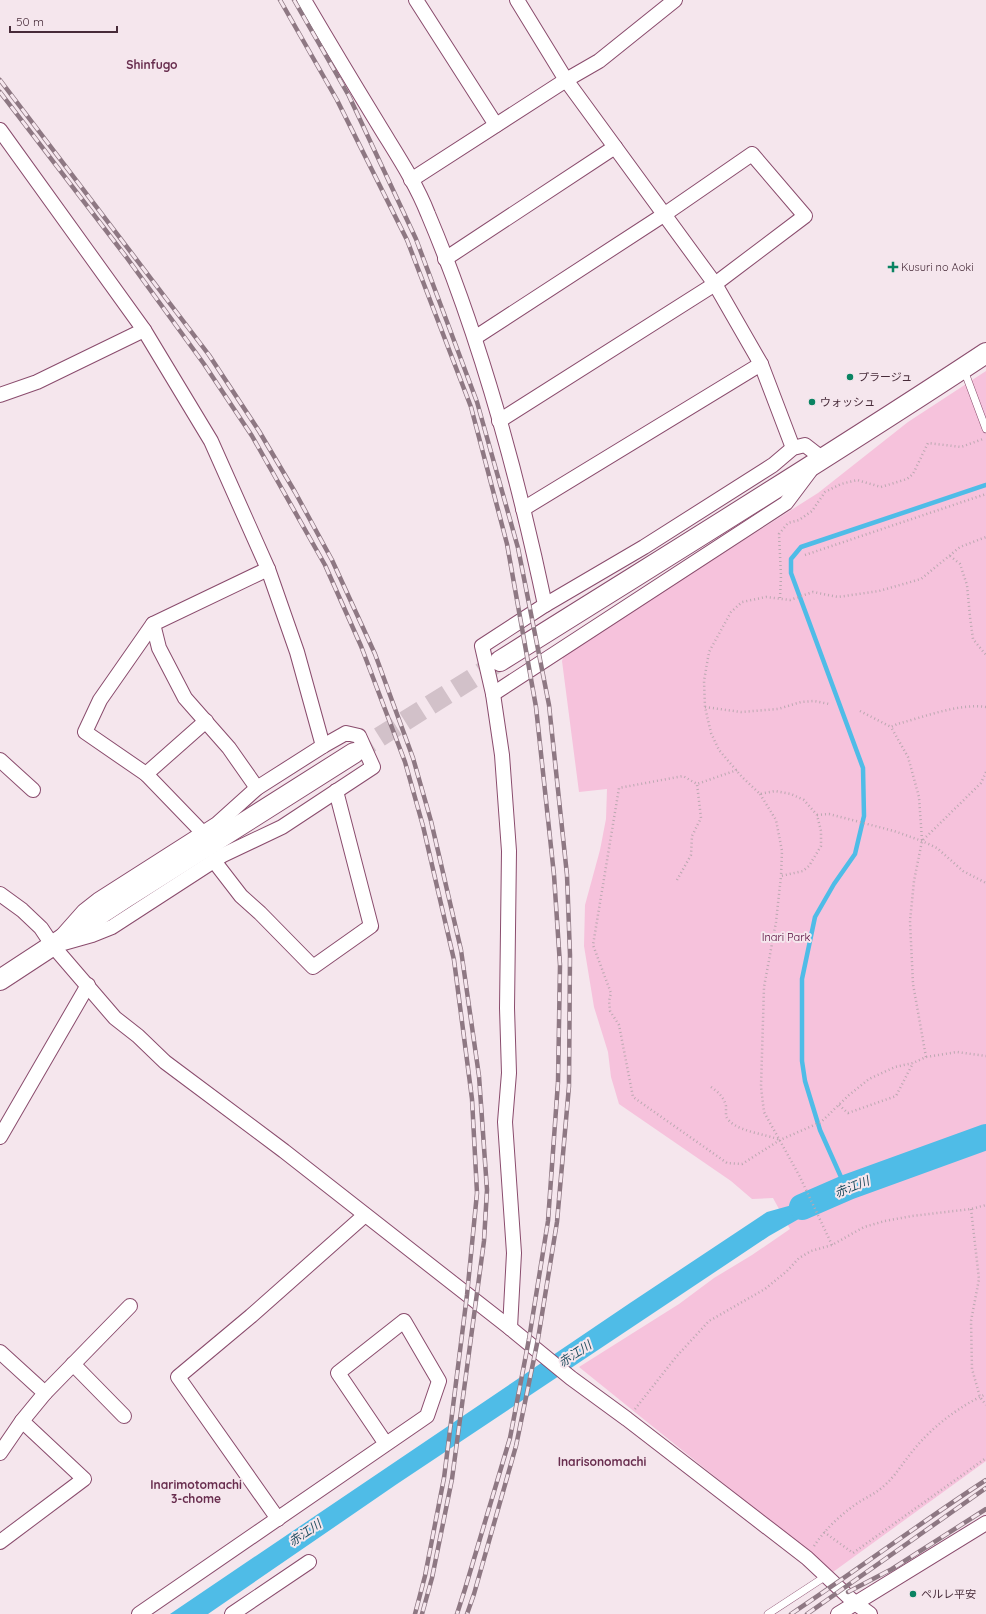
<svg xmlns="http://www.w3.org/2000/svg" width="986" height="1614" font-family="Quicksand,'Noto Sans JP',sans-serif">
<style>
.green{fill:#f6c2dc}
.water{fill:#4fbce7}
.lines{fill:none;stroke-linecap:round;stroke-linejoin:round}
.stream{stroke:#4fbce7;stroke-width:4.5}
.river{stroke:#4fbce7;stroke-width:26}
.secondary-tunnel{stroke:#d2c1c9;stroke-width:20;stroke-dasharray:20 10;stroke-linecap:butt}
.lane-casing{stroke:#8a4c6d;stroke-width:8}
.street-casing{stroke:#8a4c6d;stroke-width:16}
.secondary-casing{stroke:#8a4c6d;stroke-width:22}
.path{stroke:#bba8b1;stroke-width:2.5;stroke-dasharray:1 3;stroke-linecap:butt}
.lane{stroke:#fff;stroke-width:7}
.street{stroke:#fff;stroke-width:14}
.secondary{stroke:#fff;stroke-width:20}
.rail-casing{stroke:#8e7883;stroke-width:4.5}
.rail{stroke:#f5e6ed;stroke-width:3;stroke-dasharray:9;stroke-linecap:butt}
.poi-dot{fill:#0a8362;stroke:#f5e6ed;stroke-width:1.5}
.labels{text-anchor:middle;stroke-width:4;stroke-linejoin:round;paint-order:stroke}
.poi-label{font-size:11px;fill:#472b39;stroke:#f5e6ed;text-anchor:start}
.park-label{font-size:11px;fill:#520637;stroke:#f5e6ed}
.neighbourhood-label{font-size:12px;font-weight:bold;fill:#682d4e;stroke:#f5e6ed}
.water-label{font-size:12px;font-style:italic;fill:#1e4c5e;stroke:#f5e6ed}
</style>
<rect width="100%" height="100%" fill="#f5e6ed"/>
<!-- green -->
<path class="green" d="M 986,371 L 986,1461 L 833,1572 L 579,1367 L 679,1304 L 714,1278 L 752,1255 L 790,1229 L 773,1198 L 752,1199 L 731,1181 L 619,1104 L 611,1077 L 608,1052 L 594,1007 L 584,946 L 585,905 L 600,850 L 606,819 L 607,789 L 579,792 L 562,661 L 564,654 L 818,493 L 908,422 Z"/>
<!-- water -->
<path class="water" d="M 853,1188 L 769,1236 L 397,1484 L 208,1614 L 170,1614 L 630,1303 L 767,1212 Z"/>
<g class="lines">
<!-- stream -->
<path class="stream" d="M 848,1187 L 841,1177 L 820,1130 L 805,1081 L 802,1061 L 802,979 L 815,917 L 834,884 L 855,854 L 864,816 L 863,768 L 791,573 L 791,559 L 801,547 L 986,485"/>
<!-- river -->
<path class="river" d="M 802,1207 L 848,1187 L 986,1137"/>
<!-- secondary-tunnel -->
<path class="secondary-tunnel" d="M 354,753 L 500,661"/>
<defs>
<g id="lane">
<path d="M 964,370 L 986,429"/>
<path d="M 768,1614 L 826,1576"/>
</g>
<g id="street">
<path d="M 304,0 C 328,41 352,81 377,122 C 395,152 415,181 428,214 C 481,339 517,472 545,605 L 482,646 L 493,694 L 502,755 L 509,851 L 507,1008 L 509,1073 L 505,1122 L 514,1253 L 510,1328"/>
<path d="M 416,0 L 496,125"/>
<path d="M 517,0 L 566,80 L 715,284 L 761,364 L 793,448"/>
<path d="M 0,130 L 144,330 L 211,441 L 268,569 L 297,652 L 323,746"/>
<path d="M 411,180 L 566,80 L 599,61 L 675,0"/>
<path d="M 445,259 L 615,147"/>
<path d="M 476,337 L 665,214 L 752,154 L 805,216 L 715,284 L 499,421"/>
<path d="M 0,395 L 37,382 L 144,330"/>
<path d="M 523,509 L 761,364"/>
<path d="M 545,605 L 644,547 L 773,465 L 793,448 L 805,445 L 823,459"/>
<path d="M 153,624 L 159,648 L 185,698 L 229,748 L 257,788"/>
<path d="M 493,694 L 786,503 L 810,471"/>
<path d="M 346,733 L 359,736 L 373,767 L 282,827 L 223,855 L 112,927 L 92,935 L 53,946 L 84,911 L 98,900 L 217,824 L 257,788 L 323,746 Z"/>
<path d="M 0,760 L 33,790"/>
<path d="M 146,774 L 206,721"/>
<path d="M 203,833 L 146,774 L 85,732 L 100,700 L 153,624 L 268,569"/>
<path d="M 214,861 L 241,896 L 260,913 L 313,967 L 371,926 L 336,791"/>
<path d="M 0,894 L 22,910 L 41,928 L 53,946 L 115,1018 L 138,1036 L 165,1062 L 284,1151 L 510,1328 L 571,1378 L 627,1419 L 807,1558 L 855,1603 L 870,1614"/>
<path d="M 0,1137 L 88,985"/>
<path d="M 0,1352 L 45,1393 L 22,1421 L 0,1453"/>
<path d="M 73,1364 L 124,1416"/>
<path d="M 45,1393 L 130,1306"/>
<path d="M 278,1519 L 178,1377 L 251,1316 L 365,1215"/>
<path d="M 0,1542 L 84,1479 L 22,1421"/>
<path d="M 139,1614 L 427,1416 L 439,1381 L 404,1321 L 338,1373 L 386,1444"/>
<path d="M 232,1614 L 309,1562"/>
<path d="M 838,1614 L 986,1523"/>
</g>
<g id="secondary">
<path d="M 500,661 C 662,559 826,459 986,353"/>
<path d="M 0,980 L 125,898 L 354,753"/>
</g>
</defs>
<!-- lane casing -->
<use href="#lane" class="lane-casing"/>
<!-- street casing -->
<use href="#street" class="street-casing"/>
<!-- secondary casing -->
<use href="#secondary" class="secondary-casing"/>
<!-- path -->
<g class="path">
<path d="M 805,555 L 986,494"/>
<path d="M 950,556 L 960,564 L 967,585 L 970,617 L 973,639 L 986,655"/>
<path d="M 780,598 L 781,576 L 779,534 L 788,523 L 799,520 L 812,511 L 825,492 L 841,484 L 857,480 L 881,487 L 907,479 L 913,474 L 928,443 L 961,447 L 983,439"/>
<path d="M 705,707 L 741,712 L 778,709 L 801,702 L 814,701 L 829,704"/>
<path d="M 860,711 L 891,727"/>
<path d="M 737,770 L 697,784 L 683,776 L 619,788 L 593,945 L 611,993 L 609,1001 L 610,1011 L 619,1025 L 633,1097 L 727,1163 L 742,1164 L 780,1140 L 821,1122 L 849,1095 L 869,1079 L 895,1067 L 913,1063 L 926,1057 L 957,1052 L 986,1056"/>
<path d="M 760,794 L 776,820 L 782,851 L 781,876"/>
<path d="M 817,815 L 829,814 L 894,831 L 922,841 L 937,848 L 963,871 L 986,883"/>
<path d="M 922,840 L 919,797 L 908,757 L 891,727 L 897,724 C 924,717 959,703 986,707"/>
<path d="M 677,880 L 691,855 L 692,836 L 701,818 L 697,784"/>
<path d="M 926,1057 L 913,984 L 910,921 L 914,881 L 922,841 L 981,783 L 986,772"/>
<path d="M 711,1087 C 718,1092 724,1097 726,1106 C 726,1109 726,1113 726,1116 C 732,1131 766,1134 780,1140"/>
<path d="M 839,1105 L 848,1113 L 896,1096 L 913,1063"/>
<path d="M 971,1209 L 979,1279 L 971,1321 L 972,1369 L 980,1397 L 986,1405"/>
<path d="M 832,1245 L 800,1177 L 764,1112 L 761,1087 L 764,987 L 776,922 L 781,876 L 803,871 L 809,866 L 821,846 L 821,831 L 817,815 L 804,800 L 791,794 L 775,791 L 760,794 L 742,777 L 719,750 L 711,733 L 705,707 L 704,681 L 709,652 L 731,612 L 742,602 L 766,597 L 790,600 L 813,592 L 838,597 L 879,591 L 921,579 L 960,547 L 986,537"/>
<path d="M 635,1409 L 676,1357 L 709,1321 L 765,1289 L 787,1271 L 799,1258 L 811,1251 L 832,1245 L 864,1227 L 885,1221 L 912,1216 L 971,1209 L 986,1205"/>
<path d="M 824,1532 L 853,1553 L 986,1458"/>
<path d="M 814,1546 C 824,1531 837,1518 852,1507 C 862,1499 876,1494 885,1485 C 895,1476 900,1467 908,1457 C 928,1430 956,1408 986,1394"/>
</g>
<!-- lane -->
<use href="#lane" class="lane"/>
<!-- street -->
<use href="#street" class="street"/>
<!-- secondary -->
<use href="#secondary" class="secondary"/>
<defs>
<g id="rail">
<path d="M 280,0 L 337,100 L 407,240 L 471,407 L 507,544 L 536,707 L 554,875 L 560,965 L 558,1082 L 548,1221 L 529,1339 L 510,1438 L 465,1589 L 457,1614"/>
<path d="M 294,0 L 349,96 L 416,239 L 477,402 L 518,548 L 549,705 L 567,875 L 570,955 L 569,1086 L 557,1222 L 538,1339 L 516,1446 L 474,1594 L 467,1614"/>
<path d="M 0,80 L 209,355 L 259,431 L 295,492 L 332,560 L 375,654 L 413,758 L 431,821 L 461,950 L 479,1076 L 487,1190 L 484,1241 L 452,1479 L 432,1578 L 422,1614"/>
<path d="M 0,92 L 127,258 L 204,364 L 252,436 L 325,565 L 361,646 L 405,762 L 423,826 L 454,960 L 472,1099 L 477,1193 L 467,1295 L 444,1478 L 425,1576 L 415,1614"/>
<path d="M 848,1592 L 892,1569 L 986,1509"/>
<path d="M 791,1614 C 857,1570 920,1523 986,1480"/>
<path d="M 807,1614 L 986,1488"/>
</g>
</defs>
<!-- rail casing -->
<use href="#rail" class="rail-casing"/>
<!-- rail -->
<use href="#rail" class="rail"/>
</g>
<!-- markers -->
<g class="poi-dot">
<path d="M891 261h4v4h4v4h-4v4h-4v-4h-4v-4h4z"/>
<circle cx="850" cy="377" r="4"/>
<circle cx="812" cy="402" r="4"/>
<circle cx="913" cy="1594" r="4"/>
</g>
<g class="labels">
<!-- poi labels -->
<g class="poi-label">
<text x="901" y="271">Kusuri no Aoki</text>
<text x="858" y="381">プラージュ</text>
<text x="820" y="406">ウォッシュ</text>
<text x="921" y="1598">ペルレ平安</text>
</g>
<!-- park labels -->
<g class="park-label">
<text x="786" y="941">Inari Park</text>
</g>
<!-- neighbourhood labels -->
<g class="neighbourhood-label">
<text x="152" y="69">Shinfugo</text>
<text x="602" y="1466">Inarisonomachi</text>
<text x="196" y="1489">Inarimotomachi<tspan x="196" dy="14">3-chome</tspan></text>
</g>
<!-- water labels -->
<g class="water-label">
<text transform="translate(852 1187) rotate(-22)" y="4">赤江川</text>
<text transform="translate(575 1354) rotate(-33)" y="4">赤江川</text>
<text transform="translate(305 1533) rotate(-34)" y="4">赤江川</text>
</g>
</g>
<!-- scale -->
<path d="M10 26v6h107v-6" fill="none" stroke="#472b39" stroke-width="2"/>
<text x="16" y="26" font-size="12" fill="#472b39" stroke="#f5e6ed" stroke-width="3" paint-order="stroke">50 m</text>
</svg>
